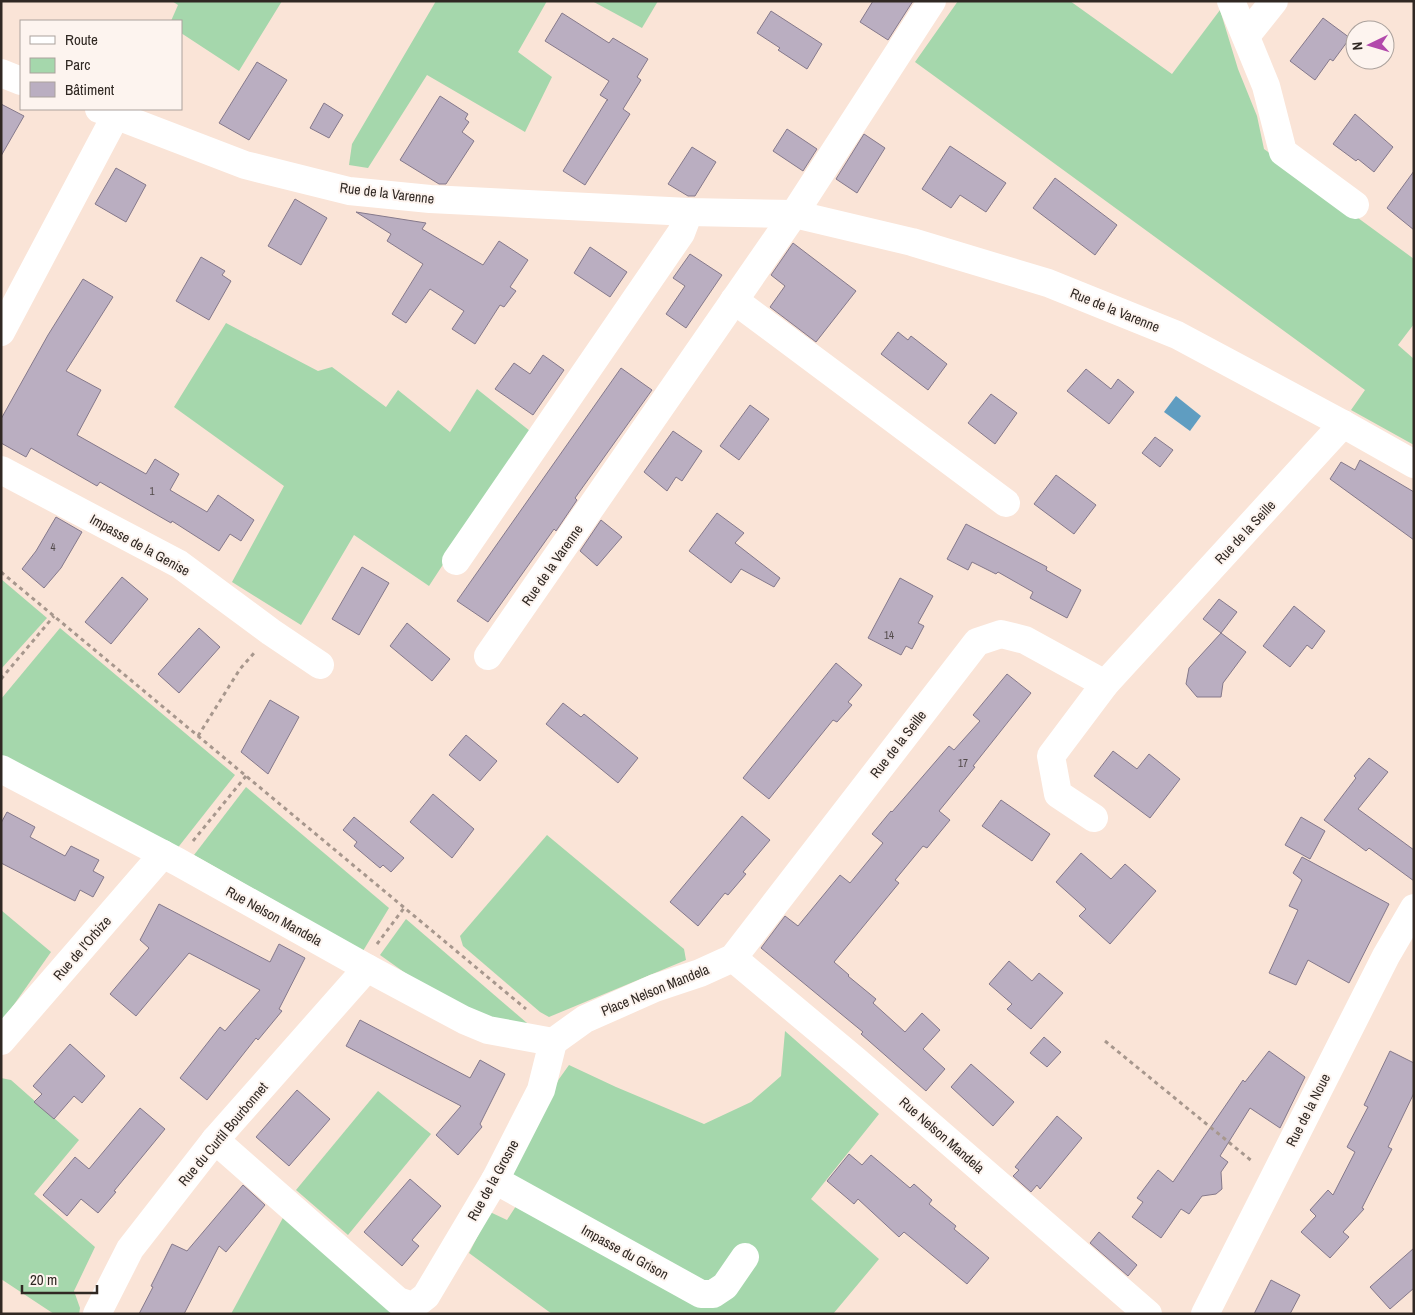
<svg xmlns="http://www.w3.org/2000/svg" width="1415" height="1315" font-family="'Archivo Narrow',sans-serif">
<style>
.green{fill:#a5d7ac}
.water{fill:#5f9dc1}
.building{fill:#baaec1;stroke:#85798b}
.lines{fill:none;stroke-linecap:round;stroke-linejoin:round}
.path{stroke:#a7978d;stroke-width:3;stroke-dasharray:4 4;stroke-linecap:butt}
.street{stroke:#fff;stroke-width:28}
.labels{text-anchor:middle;stroke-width:4;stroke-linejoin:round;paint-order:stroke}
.number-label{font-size:11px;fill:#524a4a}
.street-label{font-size:14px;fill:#302823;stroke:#fdf4ef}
</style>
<rect width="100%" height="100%" fill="#fae4d7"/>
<!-- green -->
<g class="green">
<path d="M 172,1 L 282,1 L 239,71 L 181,33 L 181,21 L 171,21 L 178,5 Z"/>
<path d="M 436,1 L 547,1 L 518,52 L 552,77 L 525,132 L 427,75 L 368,168 L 349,165 L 352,144 Z"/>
<path d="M 592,1 L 658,1 L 642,28 Z"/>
<path d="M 958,1 L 1070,1 L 1172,74 L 1220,10 L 1238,69 L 1257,116 L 1264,149 L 1414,259 L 1414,324 L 1398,345 L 1414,359 L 1414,445 L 1351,410 L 1365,390 L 915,62 Z"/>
<path d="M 226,323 L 318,371 L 332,367 L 386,407 L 398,390 L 450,432 L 477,389 L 530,431 L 429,586 L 354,535 L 301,625 L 232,582 L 284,486 L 174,407 Z"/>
<path d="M 1,579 L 47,618 L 1,669 Z"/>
<path d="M 60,628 L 235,775 L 176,850 L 1,756 L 1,699 Z"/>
<path d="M 246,787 L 389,908 L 363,951 L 194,855 Z"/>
<path d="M 547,835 L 684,949 L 686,960 L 549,1017 L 540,1012 L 463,946 L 460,936 Z"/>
<path d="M 1,910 L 51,952 L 1,1023 Z"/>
<path d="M 406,919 L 527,1023 L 514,1024 L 476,1015 L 446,1002 L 380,955 Z"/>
<path d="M 785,1031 L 879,1114 L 811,1199 L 879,1259 L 833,1314 L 552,1314 L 469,1253 L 490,1212 L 507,1220 L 516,1206 L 697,1300 L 724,1274 L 701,1283 L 525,1183 L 509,1172 L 559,1079 L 569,1065 L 616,1087 L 704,1124 L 751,1102 L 781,1076 Z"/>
<path d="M 1,1078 L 11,1080 L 79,1140 L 34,1194 L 95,1247 L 74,1291 L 80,1308 L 79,1314 L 54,1314 L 1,1279 Z"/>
<path d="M 378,1091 L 431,1134 L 348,1235 L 296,1190 Z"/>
<path d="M 285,1214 L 402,1314 L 231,1314 Z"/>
</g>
<!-- water -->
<path class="water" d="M 1176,396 L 1201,416 L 1190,431 L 1164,412 Z"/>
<!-- building -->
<g class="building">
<path d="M 873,1 L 913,1 L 888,40 L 860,22 Z"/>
<path d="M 771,11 L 822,44 L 807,69 L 778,50 L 780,48 L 757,33 Z"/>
<path d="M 562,13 L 609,43 L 613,38 L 648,59 L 637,77 L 641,80 L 623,109 L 630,114 L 585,185 L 563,171 L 607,100 L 608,100 L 600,95 L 609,81 L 545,41 Z"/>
<path d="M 1323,18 L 1350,38 L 1333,61 L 1330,59 L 1315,80 L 1290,61 Z"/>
<path d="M 257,62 L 287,80 L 249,140 L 219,123 Z"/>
<path d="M 440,96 L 468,114 L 465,119 L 469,122 L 462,132 L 474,141 L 446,184 L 439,184 L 400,160 Z"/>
<path d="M 324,103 L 343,115 L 329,138 L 310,128 Z"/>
<path d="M 1,104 L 24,116 L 1,156 Z"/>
<path d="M 1355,114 L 1393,147 L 1374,172 L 1358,159 L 1356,161 L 1333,144 Z"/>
<path d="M 787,129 L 817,149 L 803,171 L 773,151 Z"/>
<path d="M 864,134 L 885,148 L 857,193 L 836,179 Z"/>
<path d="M 950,146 L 1006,183 L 986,212 L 960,195 L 951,208 L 922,189 Z"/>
<path d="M 692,147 L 716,162 L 695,196 L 688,196 L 668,184 Z"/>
<path d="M 116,168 L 146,185 L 126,222 L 95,204 Z"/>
<path d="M 1414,171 L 1414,230 L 1387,208 Z"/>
<path d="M 1055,178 L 1117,225 L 1095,255 L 1033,208 Z"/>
<path d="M 295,199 L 327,218 L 301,265 L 268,246 Z"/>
<path d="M 356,212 L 426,223 L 422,229 L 483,265 L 499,241 L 528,260 L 510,287 L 516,291 L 504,307 L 500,305 L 475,344 L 452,329 L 464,311 L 430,289 L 406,323 L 392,314 L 423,264 L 387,241 L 391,234 Z"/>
<path d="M 793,243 L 856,291 L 816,342 L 770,307 L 785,286 L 771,275 Z"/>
<path d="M 590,247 L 627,272 L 610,297 L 574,273 Z"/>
<path d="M 690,254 L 722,275 L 686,328 L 666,314 L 685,286 L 673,278 Z"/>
<path d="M 201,257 L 225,271 L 222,275 L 231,281 L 209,320 L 176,301 Z"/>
<path d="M 83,279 L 113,297 L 66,371 L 101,390 L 77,435 L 146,474 L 155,459 L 179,474 L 170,490 L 207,512 L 218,495 L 254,520 L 241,541 L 230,534 L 219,551 L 172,521 L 171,523 L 100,482 L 97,486 L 31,448 L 26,457 L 1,443 L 1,419 L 48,335 Z"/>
<path d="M 898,332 L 908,340 L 911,336 L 947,364 L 928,390 L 881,354 Z"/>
<path d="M 543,355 L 564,370 L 533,415 L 495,389 L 514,363 L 530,374 Z"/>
<path d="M 621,368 L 652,390 L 575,498 L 577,500 L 556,531 L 554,529 L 488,622 L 457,601 Z"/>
<path d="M 1086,369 L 1111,389 L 1118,379 L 1134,392 L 1109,424 L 1067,391 Z"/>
<path d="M 991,394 L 1017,413 L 995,444 L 968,423 Z"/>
<path d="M 750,405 L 769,419 L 739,460 L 720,446 Z"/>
<path d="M 673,431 L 702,451 L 682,481 L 676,477 L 667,491 L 644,472 Z"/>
<path d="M 1155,437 L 1173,450 L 1160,467 L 1142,453 Z"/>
<path d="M 1360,460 L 1414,492 L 1414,540 L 1330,479 L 1341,462 L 1355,470 Z"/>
<path d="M 1056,475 L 1096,505 L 1074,534 L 1034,504 Z"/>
<path d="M 717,513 L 744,533 L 735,543 L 780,578 L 774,587 L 741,569 L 731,583 L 689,551 Z"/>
<path d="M 56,517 L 82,532 L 61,568 L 44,588 L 22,569 L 36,551 Z"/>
<path d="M 601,520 L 622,537 L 597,566 L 580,551 Z"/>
<path d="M 966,524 L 1047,567 L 1046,570 L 1081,590 L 1067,618 L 1030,598 L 1033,592 L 998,572 L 996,574 L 972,562 L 968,570 L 947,559 Z"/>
<path d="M 362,567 L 389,583 L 359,635 L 332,619 Z"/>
<path d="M 122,577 L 148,599 L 111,644 L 85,622 Z"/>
<path d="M 900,578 L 933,596 L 918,623 L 924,626 L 912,649 L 906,646 L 901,655 L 868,638 Z"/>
<path d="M 1219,599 L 1237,612 L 1221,633 L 1203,619 Z"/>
<path d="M 1294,606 L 1325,631 L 1312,649 L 1307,645 L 1290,667 L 1263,646 Z"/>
<path d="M 407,623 L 450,659 L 432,681 L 390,646 Z"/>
<path d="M 199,628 L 220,647 L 179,693 L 158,674 Z"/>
<path d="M 1221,633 L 1246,652 L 1223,683 L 1221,697 L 1197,697 L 1186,684 L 1189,668 Z"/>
<path d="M 836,663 L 862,685 L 848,702 L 852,705 L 837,722 L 833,720 L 769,799 L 743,778 Z"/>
<path d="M 1007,674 L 1031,693 L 973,766 L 975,767 L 939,811 L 950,820 L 927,848 L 923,846 L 895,880 L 899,883 L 834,962 L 849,975 L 848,976 L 876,999 L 873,1003 L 905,1032 L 922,1013 L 940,1030 L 923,1049 L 945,1069 L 926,1091 L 861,1034 L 863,1032 L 761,948 L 785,916 L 798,926 L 840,875 L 850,883 L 883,843 L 872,834 L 891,811 L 892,812 L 949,746 L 954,750 L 980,721 L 973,715 Z"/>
<path d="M 270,700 L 299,717 L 268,774 L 241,752 Z"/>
<path d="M 563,703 L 581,717 L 584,714 L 638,758 L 618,783 L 546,724 Z"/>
<path d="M 466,735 L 497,761 L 480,781 L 449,755 Z"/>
<path d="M 1113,751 L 1137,769 L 1149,754 L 1180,779 L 1150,818 L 1094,776 Z"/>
<path d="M 1369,758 L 1388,772 L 1358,809 L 1414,850 L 1414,881 L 1369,848 L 1366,851 L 1324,820 L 1356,778 L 1354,776 Z"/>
<path d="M 433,794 L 474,829 L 452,858 L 410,822 Z"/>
<path d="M 1001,800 L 1050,834 L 1032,861 L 982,826 Z"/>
<path d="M 7,812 L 35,827 L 30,837 L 65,856 L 71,846 L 99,860 L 93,871 L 104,877 L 93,897 L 80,890 L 75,901 L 1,863 L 1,823 Z"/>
<path d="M 742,816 L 770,840 L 743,872 L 746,874 L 728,895 L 725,893 L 698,926 L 670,902 Z"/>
<path d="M 354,817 L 404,858 L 391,872 L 383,865 L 380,868 L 354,846 L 357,842 L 343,830 Z"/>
<path d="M 1301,817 L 1325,831 L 1310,859 L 1285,845 Z"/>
<path d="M 1081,853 L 1111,879 L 1125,864 L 1156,891 L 1110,944 L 1079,916 L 1086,909 L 1056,882 Z"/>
<path d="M 1302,857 L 1389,904 L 1349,983 L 1308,960 L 1296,985 L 1269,973 L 1298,910 L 1289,906 L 1302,880 L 1293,873 Z"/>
<path d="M 159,904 L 270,962 L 279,944 L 305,958 L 279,1009 L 282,1011 L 258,1040 L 256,1038 L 207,1100 L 180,1078 L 220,1027 L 225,1031 L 260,990 L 189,953 L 136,1016 L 110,994 L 149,948 L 140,940 Z"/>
<path d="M 1009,961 L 1032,981 L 1039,973 L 1063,993 L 1031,1029 L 1007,1009 L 1012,1004 L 989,984 Z"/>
<path d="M 360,1020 L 470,1078 L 480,1060 L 505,1074 L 480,1124 L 482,1127 L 458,1155 L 436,1135 L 461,1106 L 346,1046 Z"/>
<path d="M 1044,1037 L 1061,1052 L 1047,1067 L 1030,1053 Z"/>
<path d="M 70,1044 L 105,1076 L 82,1103 L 74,1096 L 54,1119 L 34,1102 L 42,1094 L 33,1086 Z"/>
<path d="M 1269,1051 L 1305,1077 L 1280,1128 L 1250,1108 L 1220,1156 L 1228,1162 L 1221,1172 L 1222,1189 L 1216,1194 L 1202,1196 L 1189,1214 L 1181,1209 L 1161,1238 L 1132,1217 L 1143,1202 L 1137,1198 L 1158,1170 L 1173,1182 L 1243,1080 L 1245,1082 Z"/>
<path d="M 1390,1051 L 1414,1063 L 1414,1093 L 1388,1147 L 1392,1149 L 1362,1208 L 1364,1209 L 1343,1232 L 1349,1237 L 1330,1258 L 1301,1232 L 1316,1216 L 1310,1210 L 1328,1190 L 1333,1195 L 1355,1152 L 1347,1147 L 1368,1107 L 1364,1105 Z"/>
<path d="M 971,1064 L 1014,1102 L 993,1126 L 951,1087 Z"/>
<path d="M 297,1090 L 330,1119 L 289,1166 L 256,1137 Z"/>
<path d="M 140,1108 L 165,1129 L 114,1191 L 116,1192 L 98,1213 L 81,1199 L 67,1216 L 43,1195 L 75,1157 L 89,1169 Z"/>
<path d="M 1057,1116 L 1082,1138 L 1040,1189 L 1037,1185 L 1031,1192 L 1013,1176 L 1019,1170 L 1015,1167 Z"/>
<path d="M 849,1154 L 862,1165 L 871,1155 L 910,1188 L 914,1184 L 932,1200 L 929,1204 L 956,1226 L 954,1229 L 989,1258 L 967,1284 L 904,1232 L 899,1237 L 858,1199 L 854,1204 L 827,1181 Z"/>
<path d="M 410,1179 L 441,1206 L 412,1240 L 419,1246 L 402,1266 L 364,1232 Z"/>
<path d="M 243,1185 L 265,1205 L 226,1252 L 219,1246 L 184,1314 L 139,1314 L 153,1287 L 151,1286 L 172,1244 L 187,1251 Z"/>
<path d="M 1099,1232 L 1137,1265 L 1128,1276 L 1090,1243 Z"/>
<path d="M 1414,1248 L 1414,1288 L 1390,1309 L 1370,1287 Z"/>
<path d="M 1271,1280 L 1300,1295 L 1290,1314 L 1254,1314 Z"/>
</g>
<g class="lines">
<!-- path -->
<g class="path">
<path d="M 1,572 L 526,1009"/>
<path d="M 1,679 L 54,616"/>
<path d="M 198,736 L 240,669 L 255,652"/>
<path d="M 193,841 L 246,776"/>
<path d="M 377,944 L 404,908"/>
<path d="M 1105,1041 L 1253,1162"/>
</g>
<!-- street -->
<g class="street">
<path d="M 1231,1 L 1266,86 L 1283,152 L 1355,205"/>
<path d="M 1246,36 L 1274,1"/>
<path d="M 1,73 L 21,81"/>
<path d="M 99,109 L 245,165 L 349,191 L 430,199 L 689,212 L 794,214 L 912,242 L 1048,283 L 1177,335 L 1343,424 L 1414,464"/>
<path d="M 734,300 L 1006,503"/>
<path d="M 1,332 L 116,115"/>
<path d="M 1,470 L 179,564 L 271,632 L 320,665"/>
<path d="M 456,561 L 681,233 L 689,212"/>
<path d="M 488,656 L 794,214 L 932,1"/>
<path d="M 1,769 L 178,862 L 367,968 L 464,1020 L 488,1030 L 553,1042"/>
<path d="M 1094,818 L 1058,794 L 1051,756 L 1105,684 L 1343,424"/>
<path d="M 733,958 L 855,1060 L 1148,1314"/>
<path d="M 1,1041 L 163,854"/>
<path d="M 553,1042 L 585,1019 L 655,988 L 700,973 L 733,958 L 977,642 L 1001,634 L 1025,640 L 1105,684"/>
<path d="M 215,1140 L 398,1301 L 413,1306 L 426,1296 L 495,1180 L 541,1090 L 553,1042"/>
<path d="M 495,1180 L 701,1294 L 713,1294 L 725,1286 L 745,1257"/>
<path d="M 97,1314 L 130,1249 L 215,1140 L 367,968"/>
<path d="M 1205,1314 L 1386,956 L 1414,908"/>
</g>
</g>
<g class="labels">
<!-- number labels -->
<g class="number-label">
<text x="152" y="495">1</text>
<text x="53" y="551">4</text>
<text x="889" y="639">14</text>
<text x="963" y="767">17</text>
</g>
<!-- street labels -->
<g class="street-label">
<text transform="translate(387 193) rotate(7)" y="5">Rue de la Varenne</text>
<text transform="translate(1115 310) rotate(22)" y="5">Rue de la Varenne</text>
<text transform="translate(1245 532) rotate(-47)" y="5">Rue de la Seille</text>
<text transform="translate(140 545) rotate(29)" y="5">Impasse de la Genise</text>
<text transform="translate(552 565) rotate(-55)" y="5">Rue de la Varenne</text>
<text transform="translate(898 744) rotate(-52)" y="5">Rue de la Seille</text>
<text transform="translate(274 916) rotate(29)" y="5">Rue Nelson Mandela</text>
<text transform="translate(82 948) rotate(-49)" y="5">Rue de l'Orbize</text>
<text transform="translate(655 990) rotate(-22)" y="5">Place Nelson Mandela</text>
<text transform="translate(1308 1110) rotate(-63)" y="5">Rue de la Noue</text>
<text transform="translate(223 1134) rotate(-50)" y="5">Rue du Curtil Bourbonnet</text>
<text transform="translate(942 1135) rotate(41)" y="5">Rue Nelson Mandela</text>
<text transform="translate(493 1180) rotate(-61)" y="5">Rue de la Grosne</text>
<text transform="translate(625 1252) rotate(29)" y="5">Impasse du Grison</text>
</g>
</g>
<!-- border -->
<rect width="1415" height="1315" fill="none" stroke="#302823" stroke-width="5"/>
<!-- legend -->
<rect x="20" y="20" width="162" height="90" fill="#fdf4ef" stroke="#aba29d"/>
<rect x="30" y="36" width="25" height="8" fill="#ffffff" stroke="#aba29d"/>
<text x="65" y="45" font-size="15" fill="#302823">Route</text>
<rect x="30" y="58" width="25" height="15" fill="#a5d7ac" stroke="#aba29d"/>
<text x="65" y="70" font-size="15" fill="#302823">Parc</text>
<rect x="30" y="82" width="25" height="15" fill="#baaec1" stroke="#aba29d"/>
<text x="65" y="95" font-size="15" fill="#302823">Bâtiment</text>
<!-- north arrow -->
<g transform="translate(1370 45) rotate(265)"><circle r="24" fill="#fdf4ef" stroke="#aba29d"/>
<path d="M0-4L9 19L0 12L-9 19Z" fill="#b249ab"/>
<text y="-8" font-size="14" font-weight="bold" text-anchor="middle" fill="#302823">N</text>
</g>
<!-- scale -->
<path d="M22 1285v8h75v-8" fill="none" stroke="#302823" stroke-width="2.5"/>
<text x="30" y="1285" font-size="15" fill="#302823" stroke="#fdf4ef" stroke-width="4" paint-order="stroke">20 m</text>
</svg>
